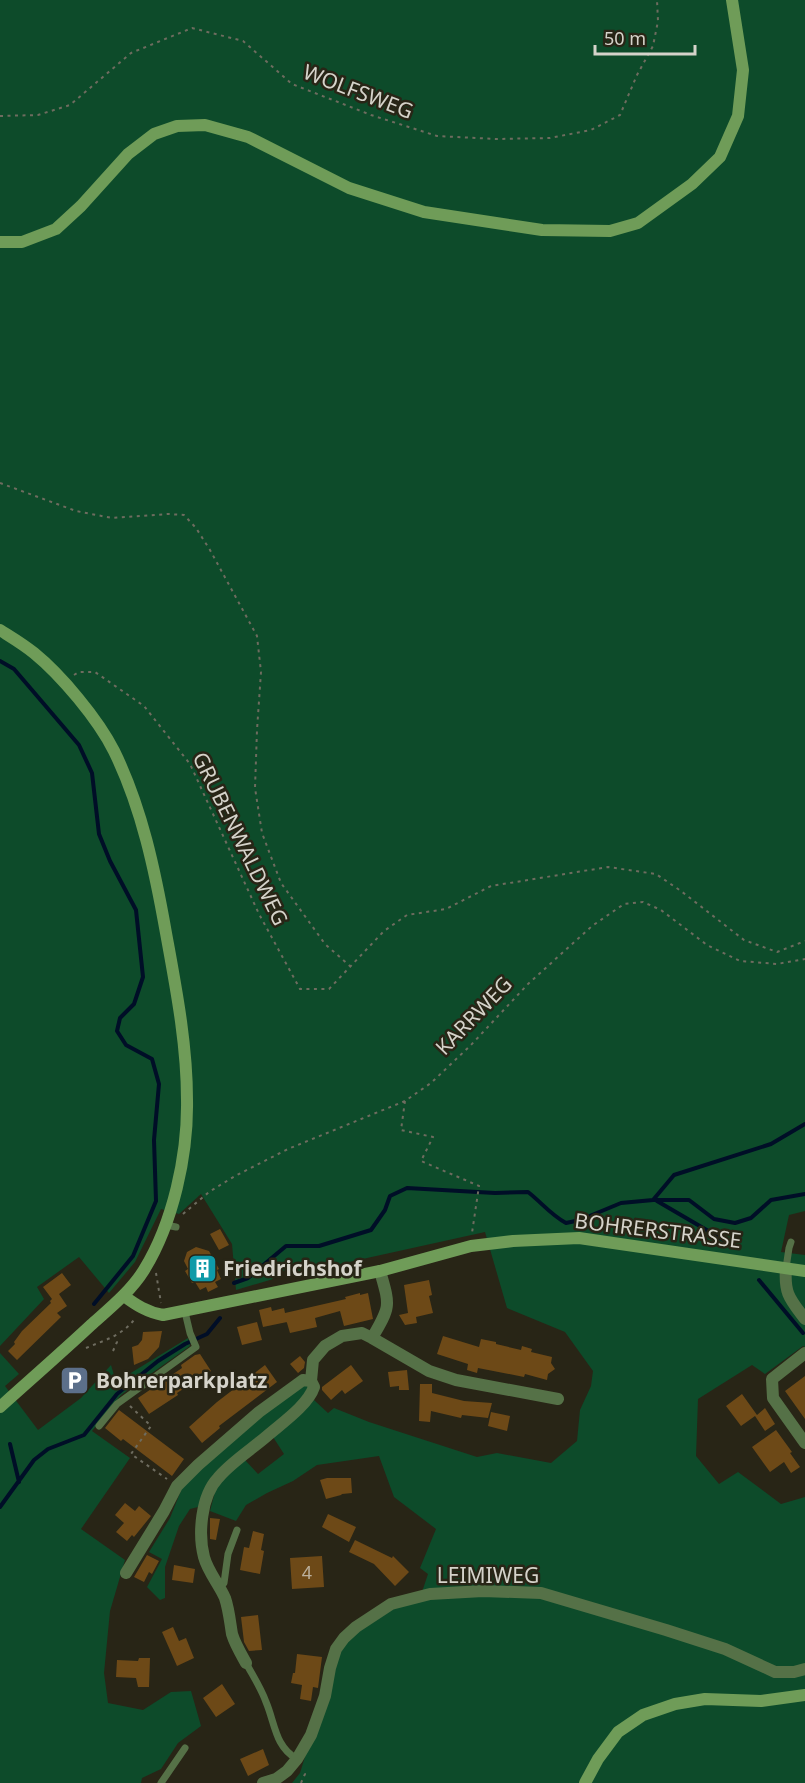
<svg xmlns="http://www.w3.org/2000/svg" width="805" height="1783" font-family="'Noto Sans',sans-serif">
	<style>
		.green { fill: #0d4b2a }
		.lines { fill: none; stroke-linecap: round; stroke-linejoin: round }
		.stream { stroke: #000e27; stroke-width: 4 }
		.building { fill: #6d4917 }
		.path { stroke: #6e6c5f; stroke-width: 2; stroke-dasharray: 3 4.5; stroke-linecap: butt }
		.lane { stroke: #557147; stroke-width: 7 }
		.street { stroke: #557147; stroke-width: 12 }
		.secondary { stroke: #6f9c58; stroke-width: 12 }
		.labels { text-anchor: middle; stroke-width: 5; stroke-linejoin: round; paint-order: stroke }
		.number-label { font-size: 18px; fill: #bbb09d }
		.street-label { font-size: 21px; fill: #d5d3ca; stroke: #282516 }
		.poi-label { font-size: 21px; font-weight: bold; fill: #d5d3ca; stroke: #282516; text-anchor: start }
	</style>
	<rect width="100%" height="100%" fill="#282516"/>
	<path class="green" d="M0 0H805V1211L789 1215 781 1252 805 1255V1347L803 1346 765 1374 752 1365 698 1399 696 1456 719 1484 738 1472 781 1504 805 1497V1783H292L300 1773 332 1669 347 1639 393 1609 419 1601 428 1574 420 1568 436 1529 394 1497 379 1456 317 1465 293 1481 267 1493 246 1505 236 1521 210 1511 217 1484 245 1460 258 1474 284 1454 273 1437 314 1400 328 1413 334 1408 369 1422 477 1457 497 1453 551 1463 577 1441 580 1410 591 1386 593 1371 565 1332 507 1308 485 1232 290 1275 286 1270 276 1273 273 1279 236 1290 232 1244 201 1194 179 1214 161 1209 135 1262 109 1293 79 1257 37 1287 44 1299 0 1346Z
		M188 1338 190 1346 121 1395 92 1431 130 1458 81 1529 125 1560 110 1611 104 1673 108 1703 143 1710 171 1692 191 1691 201 1726 178 1743 161 1769 142 1778 141 1783H0V1353L19 1374 5 1386 38 1430 81 1398 111 1365 116 1382Z
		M307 1384 309 1387 304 1398 210 1482 198 1507 190 1509 179 1526 165 1567V1598L160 1600 147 1587 162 1559 149 1552 170 1518 182 1488 211 1459 259 1416Z"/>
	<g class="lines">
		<path class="stream" d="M0 661 14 669 79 745 92 773 99 834 110 861 136 910 143 977 134 1004 120 1018 117 1031 126 1045 152 1059 159 1084 154 1140 156 1201 133 1256 94 1304
			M653 1200 674 1175 771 1144 805 1124
			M657 1201 734 1246
			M759 1280 803 1333
			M234 1283 248 1278 286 1246H319L371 1230 385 1210 390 1196 407 1188 495 1193 528 1192C541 1202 551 1215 566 1223L580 1220 621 1203 653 1200H689L714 1219 735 1223 751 1218 771 1200 805 1194
			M10 1444 19 1482
			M0 1507 34 1460 48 1449 84 1435 117 1394 158 1361 185 1344 207 1334 220 1318"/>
	</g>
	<path class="building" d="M220 1229 229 1245 219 1250 210 1234Z
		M196 1247 209 1251 219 1269 217 1270 221 1279 215 1282 218 1287 208 1292 206 1287 200 1290 195 1282 192 1283 185 1271 188 1269 184 1261 187 1252Z
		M62 1273 71 1285 59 1294 67 1306 57 1313 61 1317 17 1360 8 1351 15 1344 14 1342 22 1331 51 1303 50 1301 52 1299 43 1287Z
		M429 1280 432 1295 429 1296 433 1313 416 1317 417 1323 405 1325 399 1315 408 1313 404 1285Z
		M360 1293V1295L368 1293 373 1319 344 1326 340 1311 315 1318 317 1327 290 1333 285 1316 287 1322 263 1327 259 1310 271 1307 272 1311 284 1308 285 1313 346 1299 345 1297Z
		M257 1322 262 1340 242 1345 237 1327Z
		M162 1331 159 1347 148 1359 134 1365 132 1347 138 1345 142 1340 143 1332Z
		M443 1336 479 1347 481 1339 496 1342V1344L521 1350 522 1346 532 1349 531 1352 552 1357 551 1363 555 1369 548 1374 547 1380 525 1374 524 1377 478 1368 477 1373 467 1370 468 1364 437 1354Z
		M200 1354 211 1371 177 1393 178 1395 149 1414 138 1398 182 1368 181 1365 195 1355Z
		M300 1356 305 1362 304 1368 298 1373 290 1364Z
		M265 1365 277 1382 219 1426 220 1428 202 1443 189 1427 217 1402Z
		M351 1365 363 1381 345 1394 342 1390 331 1400 322 1390V1387Z
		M407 1370 409 1390H399V1386L390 1387 388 1372Z
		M805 1376V1419L785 1391Z
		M420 1384H432V1393L464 1401 492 1403 488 1418 462 1415 461 1418 431 1411 430 1422 419 1421Z
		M742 1394 757 1415 765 1408 775 1424 765 1431 755 1416 741 1426 726 1406Z
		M119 1410 184 1459 172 1476 123 1439 121 1441 105 1428Z
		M491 1412 510 1416 507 1431 488 1426Z
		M776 1430 792 1452 790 1453 800 1467 791 1473 784 1462 770 1472 752 1447Z
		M327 1478H351L352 1493 342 1494 341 1495 326 1499 320 1480Z
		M125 1503 135 1511 139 1506 151 1516 134 1537 132 1535 127 1541 116 1532 124 1523 115 1515Z
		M328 1514 356 1527 349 1542 322 1527Z
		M210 1518 220 1519 216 1540 210 1539Z
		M253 1531 264 1534 261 1550 264 1551 260 1574 240 1570 244 1547 249 1548Z
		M355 1540 392 1558 393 1556 409 1572 395 1586 374 1564 349 1552Z
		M147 1555 159 1561 152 1574 149 1572 144 1582 134 1577Z
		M322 1556 324 1587 292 1589 290 1558Z
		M174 1565 195 1569 193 1583 172 1580Z
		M258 1615 262 1650 249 1651 244 1642 241 1617Z
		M173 1627 179 1641 186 1638 194 1658 177 1666 162 1632Z
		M297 1654 322 1657 318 1688 313 1687 311 1701 300 1699 302 1685 291 1683 293 1673H295Z
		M139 1658H150L149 1687H138L136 1678 116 1677 117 1660 138 1661Z
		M222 1684 235 1704 216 1717 203 1698Z
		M263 1749 269 1765 248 1776 240 1759Z"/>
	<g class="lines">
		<path class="path" d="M0 116 38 115 70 105 131 53 192 28 243 41 292 84 371 115 437 136 496 139 550 138 591 130 620 115 637 75 653 46 658 21 657 0
			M0 483 76 511 112 518 168 514 184 515 196 528 210 550 257 636 261 672 257 730 255 788 262 833 281 883 325 944 351 967
			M74 675 79 672H95L144 706 190 764 259 914 300 989H329L384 931 407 915 446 909 491 886 608 867 656 874 681 891 744 940 777 952 805 941
			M405 1101 401 1130 433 1137 421 1161 479 1186 472 1233
			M183 1214 209 1192 235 1176 288 1149 405 1101 431 1083 471 1045 528 984 592 926 624 904 643 902 661 910 707 945 740 961 777 964 805 959
			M156 1273 161 1303
			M86 1348C105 1340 124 1335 136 1317
			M113 1351 117 1342 116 1337
			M130 1406 151 1426 131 1454 167 1479
			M301 1783 305 1774 304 1771"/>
		<path class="lane" d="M166 1225 176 1227
			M786 1268 789 1248 791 1242
			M99 1426 117 1404 196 1347 190 1333 185 1312
			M219 1588 224 1583 228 1554 237 1530
			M246 1663C253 1676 261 1688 266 1702 275 1723 275 1747 297 1759
			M161 1783 185 1748"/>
		<path class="street" d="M786 1268C784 1294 790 1299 805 1319
			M372 1338 429 1371 456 1380 558 1399
			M805 1353 772 1379 773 1398 805 1443
			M311 1381 313 1360 325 1346 342 1336 362 1333 372 1338C391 1306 390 1306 380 1271
			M126 1573 164 1511 177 1486 198 1465 259 1412 303 1380 311 1381 314 1387C308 1405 282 1423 267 1436 252 1449 230 1463 218 1478 201 1496 198 1534 204 1557 208 1572 219 1584 225 1598 229 1610 230 1622 232 1634 235 1644 241 1654 246 1663
			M263 1783 276 1779 287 1771 297 1759 311 1735 325 1696 330 1668 336 1649 344 1638 356 1627 391 1604 430 1594 483 1591 541 1593 666 1630 725 1649 775 1672H794L805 1669"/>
		<path class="secondary" d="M0 242H22L56 229 81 206 128 154 154 134 177 126 205 125 248 137 349 188 424 212 542 230 610 231 638 223 692 184 720 157 738 116 743 70 732 0
			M0 630C11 637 23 644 34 653 61 675 98 719 114 751 142 808 155 871 166 933 176 988 187 1044 187 1100 188 1155 173 1223 144 1270 131 1291 110 1308 91 1325 61 1353 30 1380 0 1407
			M124 1296C136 1305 147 1312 163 1315L380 1271 471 1246 513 1241 579 1238 805 1271
			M585 1783 598 1759 618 1732 643 1715 675 1704 705 1699 761 1701 805 1695"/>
	</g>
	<defs>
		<symbol id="building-square" viewBox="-11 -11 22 22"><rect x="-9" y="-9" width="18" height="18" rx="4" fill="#0f9aa8" stroke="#282516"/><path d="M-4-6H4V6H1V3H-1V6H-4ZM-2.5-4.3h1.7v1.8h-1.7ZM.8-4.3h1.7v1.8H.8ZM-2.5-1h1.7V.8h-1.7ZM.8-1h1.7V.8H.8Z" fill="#fff"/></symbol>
		<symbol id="parking-square" viewBox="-11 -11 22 22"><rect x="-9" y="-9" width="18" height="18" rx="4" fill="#5c6f8a" stroke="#282516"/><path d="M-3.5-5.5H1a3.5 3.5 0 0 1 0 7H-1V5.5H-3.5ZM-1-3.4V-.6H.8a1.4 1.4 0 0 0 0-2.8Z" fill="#fff"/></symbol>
	</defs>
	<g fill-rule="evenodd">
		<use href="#building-square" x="186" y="1252" width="33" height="33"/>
		<use href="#parking-square" x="58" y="1364" width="33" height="33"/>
	</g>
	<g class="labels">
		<g class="number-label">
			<text x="307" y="1579">4</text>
		</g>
		<g class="street-label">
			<text transform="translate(358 92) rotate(21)" y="7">WOLFSWEG</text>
			<text transform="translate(240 839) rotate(64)" y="7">GRUBENWALDWEG</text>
			<text transform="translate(474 1016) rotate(-46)" y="7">KARRWEG</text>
			<text transform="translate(658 1231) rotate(7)" y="7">BOHRERSTRASSE</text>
			<text x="488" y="1583">LEIMIWEG</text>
		</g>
		<g class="poi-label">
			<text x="223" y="1276">Friedrichshof</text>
			<text x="96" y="1388">Bohrerparkplatz</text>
		</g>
	</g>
	<path d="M595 45v9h100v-9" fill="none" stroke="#d5d3ca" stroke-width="3"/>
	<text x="604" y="45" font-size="18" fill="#d5d3ca" stroke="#282516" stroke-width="4.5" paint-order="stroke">50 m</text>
</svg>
